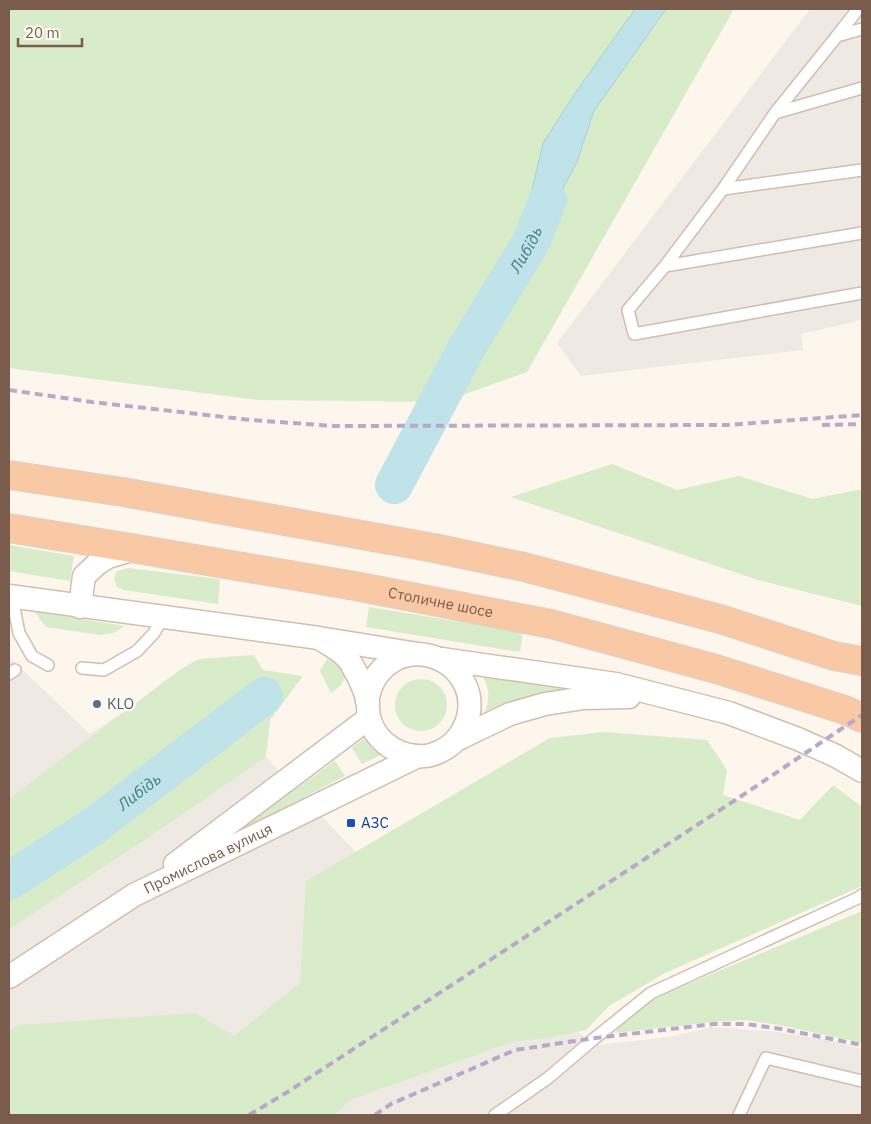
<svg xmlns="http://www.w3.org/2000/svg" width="871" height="1124" font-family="'IBM Plex Sans',sans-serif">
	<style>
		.industrial { fill: #efe9e4 }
		.green { fill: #d8ecc9 }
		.water { fill: #bfe3e8; stroke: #a5d3da }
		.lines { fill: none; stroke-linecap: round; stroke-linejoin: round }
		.river { stroke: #bfe3e8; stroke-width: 38 }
		.service-casing { stroke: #d1beb0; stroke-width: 14 }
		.minor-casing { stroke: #d1beb0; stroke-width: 25 }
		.trunk-casing { stroke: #dad1cd; stroke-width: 30 }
		.service { stroke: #fff; stroke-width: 11 }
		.minor { stroke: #fff; stroke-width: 22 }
		.trunk { stroke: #f9c8a4; stroke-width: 28 }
		.rail { stroke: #b9a8c9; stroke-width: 4; stroke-dasharray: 8 5; stroke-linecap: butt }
		.service-dot { fill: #5c6f8a; stroke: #fffaf3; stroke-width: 2 }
		.transit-dot { fill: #1a4fb4; stroke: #fffaf3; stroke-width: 2 }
		.labels { text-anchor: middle; stroke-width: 5; stroke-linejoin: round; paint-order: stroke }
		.street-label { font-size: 15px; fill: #7a5c4d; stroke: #fffaf3 }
		.service-label { font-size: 15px; fill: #4e5e75; stroke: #fffaf3; text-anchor: start }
		.transit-label { font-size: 15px; fill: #164399; stroke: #fffaf3; text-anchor: start }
		.water-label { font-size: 16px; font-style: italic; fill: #437c86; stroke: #fffaf3 }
	</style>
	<rect width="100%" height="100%" fill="#fdf6ec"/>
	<path class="industrial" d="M810 9H862V320L801 334 803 350 581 376 557 343Z
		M9 657 90 734 185 671 432 933 597 1045 669 1037 712 1027 778 1032 838 1042 862 1049V1115H9Z"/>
	<path class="green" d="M9 9H734L527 372 443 402 258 400 9 368Z
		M612 464 677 490 739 476 813 499 862 489V606L758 580 511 497Z
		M9 545 74 556 70 581 9 571Z
		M128 568 220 579 218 604 124 590 117 587 114 578 117 571Z
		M369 607 523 632 520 652 366 627Z
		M34 611 124 626 114 633 100 635 46 627Z
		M254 655 263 670 303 676 270 720 266 757 149 837 9 929V799L181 669 199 659Z
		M329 655 340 665 347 675 340 686 331 693 320 671Z
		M481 674 603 689 553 692 510 701 485 712C490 696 490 689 481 674Z
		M395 705a26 26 0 1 1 52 0a26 26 0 1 1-52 0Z
		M604 732 707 740 727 770 723 795 800 820 833 785 862 807V886L665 973 609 1006 586 1030 548 1038 512 1042 350 1100 335 1115H9V1031L18 1025 195 1013 234 1036 300 983 306 881 550 738Z
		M367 736 372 748 381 755 362 764 352 748Z
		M335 761 345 776 230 836Z
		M862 911V1043L784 1026 746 1020 713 1022 615 1033 625 1018 642 1006 664 994Z"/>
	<path class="water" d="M635 9H666L594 111 577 162 551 211 533 253 520 241 543 143 578 89Z"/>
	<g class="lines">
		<g class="river">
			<path id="s1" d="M394 485 466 349 531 242 548 200"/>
			<path id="s2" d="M9 881 91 828 264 696"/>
		</g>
		<defs>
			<path id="service" d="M862 29 837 36 775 113 723 189 665 266 628 310 634 334 862 293
				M837 36 858 9
				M775 113 862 88
				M723 189 862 170
				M665 266 862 233
				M12 597 19 633 32 656 48 665
				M82 668 104 670 137 651 154 633 163 617
				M9 674 15 670
				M495 1115 548 1078 595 1038 651 993 858 898 862 895
				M739 1115 766 1058 862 1081"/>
			<g id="minor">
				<path d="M9 596 319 638 418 654"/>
				<path d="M80 607 84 576 97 564 108 557 135 549"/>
				<path d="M322 640C334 647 347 654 353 667 359 677 365 691 368 702 368 707 368 712 369 717 374 739 394 754 416 756 431 758 450 749 459 736 464 729 468 721 469 712 475 672 431 642 396 659 385 665 375 675 371 687 369 691 369 697 367 701"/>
				<path d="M442 659 616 684 729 713 798 739 836 756 862 771"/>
				<path d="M456 740 510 714 545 704 584 698 629 697"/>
				<path d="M175 864 369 718"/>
				<path id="s3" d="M9 977 134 895 418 756"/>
			</g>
			<g id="trunk">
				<path d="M9 475 123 492 434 548 524 567 720 619 834 656 862 661"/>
				<path id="s4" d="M9 528 137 549 355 586 551 624 716 669 845 710 862 718"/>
			</g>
		</defs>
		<use href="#service" class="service-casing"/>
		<use href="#minor" class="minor-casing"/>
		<use href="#trunk" class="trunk-casing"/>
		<use href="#service" class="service"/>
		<use href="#minor" class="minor"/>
		<use href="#trunk" class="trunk"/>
		<path class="rail" d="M9 390 92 402 251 420 334 426 727 425 862 415
			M822 425 862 424
			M249 1115 286 1093 740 797 862 715
			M375 1115 391 1104 515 1050 595 1038 714 1024H746L781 1029 862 1045"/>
	</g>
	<circle class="service-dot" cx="97" cy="704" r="5"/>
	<rect class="transit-dot" x="346" y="818" width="10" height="10" rx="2.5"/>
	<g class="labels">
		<g class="street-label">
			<text dy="5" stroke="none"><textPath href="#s4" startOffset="438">Столичне шосе</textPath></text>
			<text dy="5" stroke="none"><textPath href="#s3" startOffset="232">Промислова вулиця</textPath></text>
		</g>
		<g class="service-label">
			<text x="107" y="709">KLO</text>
		</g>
		<g class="transit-label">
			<text x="361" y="828">АЗС</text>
		</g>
		<g class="water-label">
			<text dy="6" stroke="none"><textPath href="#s1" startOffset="270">Либідь</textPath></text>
			<text dy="6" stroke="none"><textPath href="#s2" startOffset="158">Либідь</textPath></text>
		</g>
	</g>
	<rect width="871" height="1124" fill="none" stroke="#7a5c4d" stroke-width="20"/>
	<path d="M18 38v8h64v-8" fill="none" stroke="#7a5c4d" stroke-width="2.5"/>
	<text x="25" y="38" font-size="15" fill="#7a5c4d" stroke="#fffaf3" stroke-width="4" paint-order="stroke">20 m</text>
</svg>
